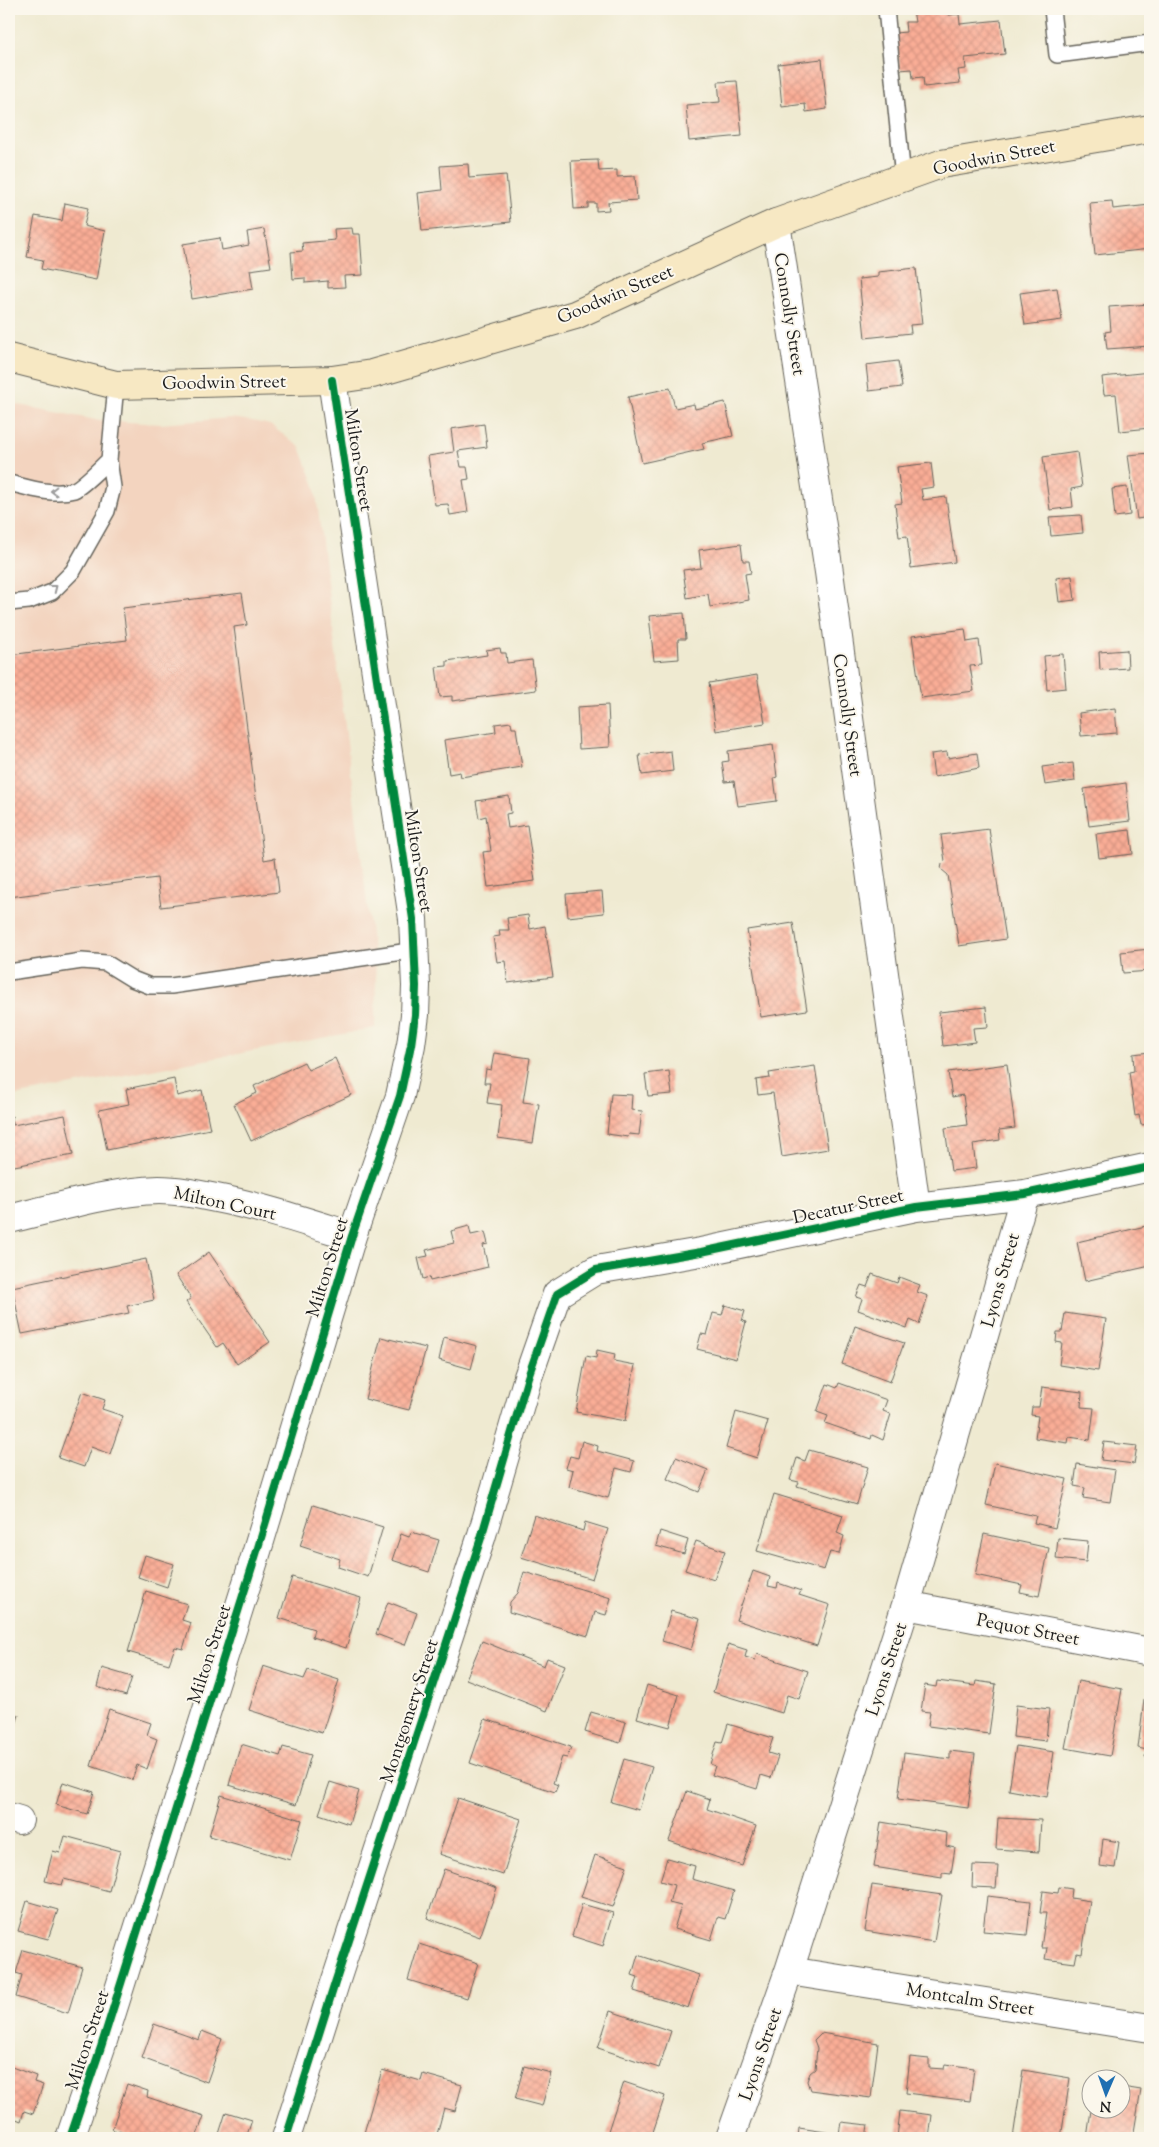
<svg xmlns="http://www.w3.org/2000/svg" width="1159" height="2147" font-family="'Sorts Mill Goudy',serif">
	<style>
		.built { fill: #f3d4bf }
		.building { fill: url(#building-cross-hatch) }
		.lines { fill: none; stroke-linecap: round; stroke-linejoin: round }
		.service-casing { stroke: #66645b; stroke-width: 18 }
		.minor-casing { stroke: #66645b; stroke-width: 30 }
		.secondary-casing { stroke: #66645b; stroke-width: 30 }
		.service { stroke: #fff; stroke-width: 15 }
		.minor { stroke: #fff; stroke-width: 28 }
		.secondary { stroke: #f7e8c3; stroke-width: 28 }
		.cycleway-casing { stroke: #fbf7ec; stroke-width: 11 }
		.cycleway { stroke: #00873e; stroke-width: 8 }
		.oneway { stroke: #999 }
		.labels { text-anchor: middle; stroke-width: 4; stroke-linejoin: round; paint-order: stroke }
		.street-label { font-size: 18px; fill: #1c1c1c; stroke: #fbf7ec }
	</style>
	<defs>
		<pattern id="building-cross-hatch" width="8" height="8" patternUnits="userSpaceOnUse" patternTransform="scale(1.25)"><rect width="8" height="8" fill="#faad96"/><path d="M0 0l8 8M0 8l8-8" fill="none" stroke="#d69481"/></pattern>
	</defs>
	<rect width="100%" height="100%" fill="#fbf7ec"/>
	<filter id="ink" filterUnits="userSpaceOnUse"><feTurbulence type="fractalNoise" baseFrequency=".02" numOctaves="2"/><feDisplacementMap in="SourceGraphic" scale="10" xChannelSelector="R" yChannelSelector="G"/><feConvolveMatrix kernelMatrix="1 2 1 2 8 2 1 2 1" color-interpolation-filters="sRGB"/></filter>
	<filter id="wash" filterUnits="userSpaceOnUse"><feTurbulence type="fractalNoise" baseFrequency=".0096" numOctaves="4" result="noise"/><feDisplacementMap in="SourceGraphic" scale="20" xChannelSelector="R" yChannelSelector="G"/><feGaussianBlur stdDeviation="1.12" result="paint"/><feColorMatrix in="noise" values="0 0 0 0 0 0 0 0 0 0 0 0 0 0 0 0 0 1.4 0 .05"/><feComposite in="paint" operator="in"/></filter>
	<g filter="url(#wash)">
		<rect width="100%" height="100%" fill="#efead1"/>
		<path class="built" d="M9 403 96 420 161 424 231 418 252 421 270 425 300 447 315 486 376 975 375 1028 9 1097Z"/>
		<g id="blocks">
			<path class="building" d="M906 9H948L949 15 959 14 960 24 1001 20 1005 54 965 58 966 69 958 70 960 83 924 87 923 77 913 78 912 69 900 70 895 33 906 32 905 22H915L913 10 906 11Z
				M822 59 827 109 806 112 805 104 782 107 778 64Z
				M737 81 742 136 689 141 686 105 720 102 718 82Z
				M598 160 599 171 617 170V177L635 176 637 200 608 202 609 210 596 211V203H588V208L574 209 571 161Z
				M468 164 469 178 506 175 511 222 422 231 418 193 442 190 440 166Z
				M1112 201 1113 209 1150 205V249L1095 255 1090 203Z
				M65 203 88 208 84 226 105 231 96 280 41 269 43 260 27 257 35 216 62 221Z
				M352 228 353 234H360L363 275 344 276 345 287 328 288V281L305 283V278L293 279 291 252 303 251 302 243 335 240 334 229Z
				M264 229 271 267 250 270 253 289 192 299 183 244 220 238 222 250 249 245 247 232Z
				M916 268 922 324 910 325 911 333 865 338 859 279 878 277V272Z
				M1057 288 1062 320 1025 325 1020 293Z
				M1150 304V346L1107 349 1105 332 1111 331 1109 307Z
				M898 361 902 387 869 391 866 365Z
				M1150 372V428L1120 431 1116 394 1104 395 1102 377Z
				M670 388 675 408 694 404 695 409 725 402 733 436 702 443 704 449 642 463 628 397Z
				M484 424 487 447 458 451 461 467H467L469 479 463 480 468 512 450 515 448 504 435 505 428 456 454 452 451 429Z
				M1077 452 1082 487 1071 489 1073 507 1050 510 1043 457Z
				M1150 453V517L1137 519 1128 455Z
				M931 463 934 487 921 489 923 500 946 497 955 562 911 568 907 536 899 537 895 504 902 503 897 467Z
				M1127 487 1130 515 1115 517 1112 489Z
				M1081 515 1083 533 1051 536 1049 517Z
				M741 544 743 561H749L751 573 745 574 749 600 710 607 708 594 687 598 683 570 701 568 699 550Z
				M1072 576 1075 600 1059 602 1056 578Z
				M242 593 247 625 234 627 264 860 275 858 279 892 161 907 157 878 9 897V655L127 640 123 608Z
				M684 613 686 639H678L679 659 654 661 649 616Z
				M965 629 967 642 979 640 982 665 970 666 974 691 921 698 912 636Z
				M500 648 501 653H506L507 663 532 660 536 690 452 701V696L440 697 436 667 447 666V661L487 655 486 650Z
				M1127 650 1128 668 1100 670 1099 652Z
				M1063 654 1066 688 1047 690 1044 656Z
				M757 675 765 723 716 731 709 683Z
				M608 705 610 747 579 749 577 707Z
				M1115 708 1117 733 1081 736 1079 713Z
				M511 722 512 728H516L522 767 461 777 460 772 449 774 444 740 496 732 495 724Z
				M773 745 777 777 774 778 777 801 738 806 734 781 725 782 722 762 729 761 728 751Z
				M671 751 673 771 642 775 639 755Z
				M947 752 948 758 977 753 979 768 934 777 931 754Z
				M1073 763 1075 781 1045 785 1042 767Z
				M1126 783 1130 821 1089 826 1084 789Z
				M509 796 511 813 506 814 508 828 527 825 535 881 488 887 483 852 491 851 486 816 479 818 476 801Z
				M989 829 1006 939 959 946 948 875 941 869 942 864 945 861 941 835Z
				M1130 830 1133 854 1099 858 1096 834Z
				M602 891 604 913 568 917 566 894Z
				M528 915 530 929 545 926 553 977 508 983 505 961 497 962 493 937 500 936 499 930H509L507 918Z
				M793 923 807 1010 761 1017 747 930Z
				M1150 949V971L1123 973 1121 952Z
				M986 1007 988 1027 973 1028 975 1042 943 1046 939 1012Z
				M1150 1052V1124L1141 1125 1139 1115 1135 1116 1129 1072 1134 1071 1133 1054Z
				M494 1053 530 1058 523 1102 539 1104 533 1143 498 1138 502 1105 487 1103 490 1083H484L486 1069 491 1070Z
				M335 1058 351 1095 251 1141 234 1104 257 1093 254 1086 304 1062 308 1070Z
				M1007 1064 1015 1128 999 1130 1000 1140 973 1144 976 1168 951 1171 945 1128 967 1125 963 1095 952 1097 948 1072Z
				M815 1066 828 1149 782 1157 773 1093 758 1095 756 1080 770 1078 769 1073Z
				M669 1071 672 1094 648 1096 645 1074Z
				M174 1079 177 1096 202 1090 210 1129 107 1150 99 1110 129 1104 126 1089Z
				M611 1094 632 1095 631 1110 642 1111 639 1135 629 1134 628 1137 607 1134Z
				M65 1115 73 1155 9 1167V1117L12 1116 13 1125Z
				M1150 1225V1266L1085 1281 1077 1242Z
				M469 1226 471 1235 485 1232 488 1244 483 1245 488 1267 430 1281 429 1277 423 1279 418 1258 428 1256 426 1250 454 1243 451 1231Z
				M209 1252 270 1342 237 1364 223 1343 217 1347 186 1302 191 1298 176 1275Z
				M146 1259 154 1300 127 1306 129 1313 22 1334 12 1287Z
				M872 1274 897 1283 899 1277 920 1285 917 1292 928 1296 919 1324 910 1320 907 1328 858 1310 862 1299 856 1297 861 1285 867 1287Z
				M725 1305 745 1311 742 1321 746 1322 736 1359 697 1349 701 1334 707 1335 713 1313 722 1315Z
				M1065 1313 1106 1319 1098 1371 1059 1365 1062 1343 1056 1342 1057 1332H1062Z
				M855 1326 904 1343 890 1382 842 1364Z
				M381 1337 426 1348 409 1410 365 1399Z
				M444 1337 477 1346 471 1369 439 1360Z
				M597 1350 615 1354 614 1361 635 1365 625 1421 576 1412 586 1356 596 1358Z
				M839 1383 887 1400 883 1411 891 1414 883 1440 872 1435 871 1439 825 1423 828 1416 817 1412 827 1384 837 1388Z
				M1042 1387 1082 1392 1081 1407 1094 1408 1090 1440 1069 1437 1068 1443 1035 1438 1038 1416 1031 1415 1032 1407H1039Z
				M82 1392 105 1400 102 1409 123 1416 110 1454 91 1447 84 1467 58 1458Z
				M736 1412 768 1421 757 1458 726 1448Z
				M582 1441 598 1446 597 1451 634 1461 631 1472 616 1468 608 1498 569 1487 573 1470 566 1468 570 1456 578 1458Z
				M1104 1442 1137 1446 1134 1464 1101 1460Z
				M809 1450 868 1467 857 1504 797 1486 799 1482 790 1480 797 1458 805 1461Z
				M676 1457 708 1470 699 1492 667 1479Z
				M995 1463 1067 1479 1055 1528 1034 1523 1036 1516 986 1505Z
				M1077 1464 1115 1470 1110 1502 1083 1498 1085 1488 1074 1486Z
				M774 1494 843 1515 837 1533 844 1536 839 1554 830 1552 824 1570 757 1551Z
				M313 1505 383 1527 368 1577 338 1567 340 1559 300 1546Z
				M534 1515 583 1531 585 1522 608 1529 592 1579 521 1557Z
				M660 1531 688 1540 684 1554 656 1546Z
				M411 1532 439 1540 429 1572 392 1560 401 1534 409 1537Z
				M984 1534 1049 1548 1039 1596 1020 1592 1022 1585 975 1575Z
				M1058 1538 1088 1541 1086 1562 1056 1559Z
				M696 1541 725 1551 714 1580 685 1570Z
				M145 1555 174 1564 167 1587 138 1577Z
				M753 1571 770 1577 768 1586 777 1588 778 1583 801 1591 799 1595 830 1605 817 1646 736 1620Z
				M524 1572 611 1598 606 1615 595 1612 588 1636 509 1612 510 1602 518 1593Z
				M292 1577 361 1598 346 1648 312 1637 314 1629 279 1618Z
				M146 1591 187 1604 182 1620 191 1623 183 1649 175 1647 169 1664 128 1652Z
				M388 1602 417 1613 405 1645 376 1634Z
				M671 1611 700 1619 691 1650 662 1641Z
				M482 1641 544 1666 547 1658 565 1665 547 1711 466 1679Z
				M728 1644 747 1650 745 1657 755 1660 757 1654 808 1671 799 1699 787 1695 782 1713 713 1692Z
				M263 1666 304 1679 308 1670 339 1680 322 1733 249 1710Z
				M102 1668 132 1677 126 1696 97 1687Z
				M937 1681 975 1686 976 1681 996 1684 989 1734 928 1726 930 1712 921 1711 925 1685 936 1687Z
				M1078 1681 1122 1689 1110 1756 1065 1748Z
				M647 1685 679 1695 670 1727 637 1718Z
				M1144 1700 1150 1701V1758L1145 1757 1147 1750 1138 1748Z
				M1016 1705 1049 1709 1046 1741 1013 1737Z
				M109 1709 151 1723 147 1735 157 1739 147 1769 137 1765 132 1780 91 1766Z
				M9 1712 19 1715 9 1746Z
				M591 1712 626 1722 620 1743 585 1732Z
				M485 1719 571 1747 567 1758 562 1757 553 1783 558 1785 555 1792 470 1763Z
				M728 1724 773 1738 768 1753 778 1756 771 1778 761 1775 757 1789 712 1775 715 1766 710 1764 717 1742 722 1743Z
				M241 1744 280 1756 283 1747 311 1755 296 1805 229 1785Z
				M1016 1746 1054 1752 1047 1797 1009 1790Z
				M950 1751 975 1754 968 1808 898 1799 904 1753 950 1759Z
				M624 1759 652 1767 639 1810 611 1802Z
				M63 1782 94 1792 87 1814 56 1805Z
				M330 1782 359 1791 349 1824 319 1814Z
				M687 1791 710 1799 707 1809 756 1826 742 1866 669 1841Z
				M221 1795 302 1820 290 1860 209 1836Z
				M458 1798 521 1819 503 1875 439 1854Z
				M998 1818 1041 1820 1039 1852 996 1849Z
				M881 1822 947 1833 946 1846 955 1848 951 1874 942 1873V1878L874 1867Z
				M65 1836 120 1851 109 1891 64 1879 62 1885 45 1881 53 1851 60 1853Z
				M1103 1839 1119 1842 1115 1868 1100 1866Z
				M595 1855 627 1866 613 1907 581 1897Z
				M667 1858 695 1866 692 1879 734 1891 725 1919 718 1917 711 1940 674 1929 681 1906 669 1903 674 1885 660 1881Z
				M973 1865 998 1866 996 1888 972 1887Z
				M444 1869 497 1888 480 1937 427 1918Z
				M872 1885 942 1895 934 1942 865 1931Z
				M1059 1887 1072 1889 1071 1898 1090 1901 1082 1954 1077 1953 1075 1963 1045 1959 1047 1948H1041L1046 1913H1040L1043 1891 1058 1893Z
				M987 1896 1031 1901 1027 1935 983 1931Z
				M27 1901 58 1910 48 1939 18 1931Z
				M582 1904 613 1913 603 1946 572 1936Z
				M419 1944 478 1963 467 1998 408 1980Z
				M23 1950 82 1967 68 2013 16 1997 22 1975 16 1973Z
				M638 1955 699 1975 688 2008 634 1991 638 1977 632 1975Z
				M610 2011 671 2031 659 2068 598 2048Z
				M154 2024 199 2040 202 2031 222 2039 207 2082 142 2058Z
				M821 2033 878 2043 871 2098 810 2090 807 2081 810 2073 815 2069 817 2048 814 2040Z
				M910 2057 929 2059V2068L944 2069 945 2064 974 2068 970 2101 906 2093Z
				M9 2066 36 2076 34 2082 43 2085 33 2114 24 2111 21 2121 9 2116Z
				M524 2066 551 2073 542 2106 515 2099Z
				M382 2070 421 2081 423 2074 462 2085 455 2111 444 2108 436 2138H384L364 2133Z
				M1023 2070 1070 2078 1061 2138H1013Z
				M624 2082 665 2096 651 2138H618L607 2134Z
				M127 2084 148 2091 147 2097 204 2116 196 2138H139L112 2129Z
				M1122 2087 1141 2090 1133 2138H1087L1091 2110H1122Z
				M900 2111 932 2115 929 2138H897Z
				M226 2112 252 2120 246 2138 218 2137Z
				M841 2122 868 2125 866 2138H798L799 2128 839 2134Z"/>
		</g>
	</g>
	<g filter="url(#ink)">
		<use href="#blocks" fill-opacity="0" stroke="#66645b" stroke-width="1"/>
		<g class="lines">
			<defs>
				<path id="service" d="M886 9 903 178
					M1052 9 1057 55 1150 43
					M9 483C29 488 53 496 74 490 83 486 101 467 109 460
					M9 603 29 601 52 592 73 571 107 511 113 487 109 460 116 385
					M9 972 82 961 106 963 132 979 150 986H171L416 950"/>
				<path id="minor" d="M776 223 829 572 916 1207
					M9 1219C56 1208 111 1191 159 1190 178 1190 197 1194 216 1198 262 1207 307 1222 352 1236
					M906 1605 1150 1652
					M9 1817 19 1820
					M789 1971 1150 2028
					M70 2138 101 2047 257 1551 352 1236 400 1096 411 1045 415 1015 416 986 413 919 332 380
					M286 2138 335 1983 481 1538 528 1377 557 1294 596 1270 701 1252 916 1207 1025 1194 1150 1167
					M730 2138 789 1971 906 1605 1025 1194"/>
				<path id="secondary" d="M9 358 116 385 332 380 372 374 575 315 776 223 941 164 1150 129"/>
			</defs>
			<use href="#service" class="service-casing"/>
			<use href="#minor" class="minor-casing"/>
			<use href="#secondary" class="secondary-casing"/>
			<use href="#service" class="service"/>
			<use href="#minor" class="minor"/>
			<use href="#secondary" class="secondary"/>
			<defs>
				<path id="cycleway" d="M70 2138 101 2047 257 1551 352 1236 400 1096 411 1045 415 1015 416 986 413 919 332 380
					M286 2138 335 1983 481 1538 528 1377 557 1294 596 1270 701 1252 916 1207 1025 1194 1150 1167"/>
			</defs>
			<use href="#cycleway" class="cycleway-casing"/>
			<use href="#cycleway" class="cycleway"/>
		</g>
		<defs><path id="oneway-chevron" d="M-2-3.5L2.5 0L-2 3.5" fill="none" stroke-width="1.6" stroke-linecap="round" stroke-linejoin="round" transform="scale(1.25)"/></defs>
		<g class="oneway">
			<use href="#oneway-chevron" transform="translate(54 491) rotate(179)"/>
			<use href="#oneway-chevron" transform="translate(54 588) rotate(-38)"/>
		</g>
	</g>
	<g class="labels">
		<g class="street-label">
			<text transform="translate(994 157) rotate(-11)" y="6">Goodwin Street</text>
			<text transform="translate(615 294) rotate(-23)" y="6">Goodwin Street</text>
			<text transform="translate(790 314) rotate(81)" y="6">Connolly Street</text>
			<text transform="translate(224 382) rotate(-1)" y="6">Goodwin Street</text>
			<text transform="translate(359 460) rotate(81)" y="6">Milton Street</text>
			<text transform="translate(848 715) rotate(82)" y="6">Connolly Street</text>
			<text transform="translate(419 861) rotate(81)" y="6">Milton Street</text>
			<text transform="translate(225 1203) rotate(12)" y="6">Milton Court</text>
			<text transform="translate(848 1206) rotate(-12)" y="6">Decatur Street</text>
			<text transform="translate(327 1267) rotate(-73)" y="6">Milton Street</text>
			<text transform="translate(1000 1280) rotate(-74)" y="6">Lyons Street</text>
			<text transform="translate(1028 1629) rotate(11)" y="6">Pequot Street</text>
			<text transform="translate(209 1654) rotate(-72)" y="6">Milton Street</text>
			<text transform="translate(886 1669) rotate(-72)" y="6">Lyons Street</text>
			<text transform="translate(409 1711) rotate(-72)" y="6">Montgomery Street</text>
			<text transform="translate(970 1999) rotate(9)" y="6">Montcalm Street</text>
			<text transform="translate(87 2040) rotate(-72)" y="6">Milton Street</text>
			<text transform="translate(760 2054) rotate(-71)" y="6">Lyons Street</text>
		</g>
	</g>
	<rect width="1159" height="2147" fill="none" stroke="#fbf7ec" stroke-width="30"/>
	<g transform="translate(1106 2094) rotate(182)"><circle r="24" fill="#fbf7ec" stroke="#a29f99"/>
	<path d="M0-4L9 19L0 12L-9 19Z" fill="#1f6fb2"/>
	<text y="-8" font-size="14" font-weight="bold" text-anchor="middle" fill="#1c1c1c">N</text>
	</g>
</svg>
